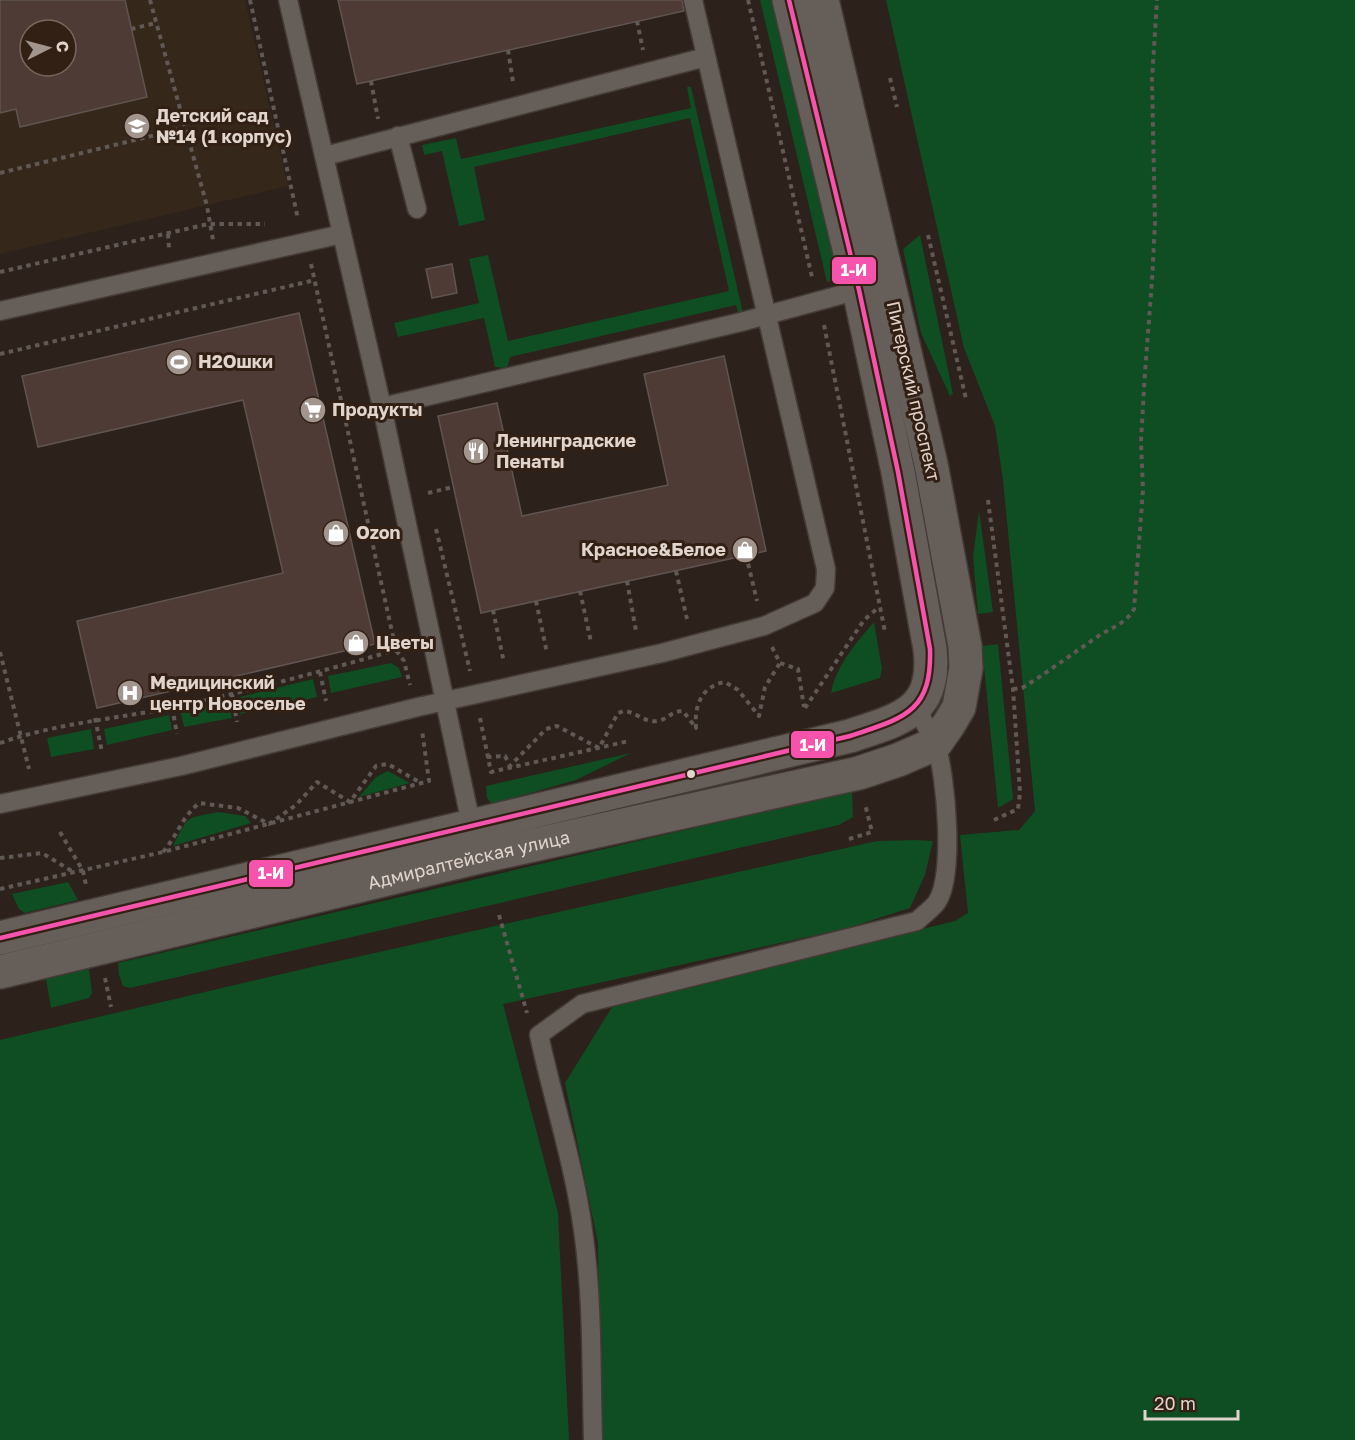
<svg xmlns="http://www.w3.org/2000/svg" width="1355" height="1440" font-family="'Golos Text',sans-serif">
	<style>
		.education { fill: #35281b; fill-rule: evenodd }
		.green { fill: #0f4d22 }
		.building { fill: #4f3b36; stroke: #5f5450; stroke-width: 1.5; fill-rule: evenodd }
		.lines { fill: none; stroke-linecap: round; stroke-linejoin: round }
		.service-casing { stroke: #453b36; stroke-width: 21 }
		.minor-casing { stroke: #453b36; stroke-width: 36 }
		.path { stroke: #615955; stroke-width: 4; stroke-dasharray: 4.5 4.5; stroke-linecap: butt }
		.service { stroke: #665e59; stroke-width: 18 }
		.minor { stroke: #665e59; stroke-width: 33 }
		.bus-1-casing { stroke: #322015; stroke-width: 9 }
		.bus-1 { stroke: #f653ac; stroke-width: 4.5 }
		.bus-dot { fill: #e0d4cc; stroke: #322015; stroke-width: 2 }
		.labels { text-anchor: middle; stroke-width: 6; stroke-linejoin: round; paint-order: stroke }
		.poi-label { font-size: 18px; font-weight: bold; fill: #e0d4cc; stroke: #322015; text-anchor: start }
		.street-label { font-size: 18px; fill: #e0d4cc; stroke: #322015 }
		.line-badge { stroke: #322015; stroke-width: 2 }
		.badge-label { font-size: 16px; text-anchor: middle; font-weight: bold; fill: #fff }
	</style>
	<rect width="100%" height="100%" fill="#2c211b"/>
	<path class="education" d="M0 0H245L288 186 0 254ZM30 30H66V66H30Z"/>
	<path class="green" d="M760 0H774L840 279 827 282Z
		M886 0H1355V1440H600L598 1243 565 1083 614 1004 955 921 968 913 960 835 1019 830 1035 811 1003 480 995 426 964 348Z
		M687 87H691L743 313 740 320 736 305 510 357 508 365 505 368 495 367 484 318 398 337 394 323 479 303 469 259 488 255 508 341 729 291 690 118 474 167 485 220 459 226 442 151 424 155 422 145 456 138 461 159 691 108Z
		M920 235 953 394 950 396 921 333 903 249Z
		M979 511 993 612 978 614 973 557Z
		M874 622 882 669 880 678 831 693C836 665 857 642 874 622Z
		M998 644 1013 799 998 808 982 646Z
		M391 663 399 668 402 677 331 693 328 676Z
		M313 679 317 697 240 714 236 698Z
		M228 700 232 718 184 727 180 710Z
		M169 715 172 730 107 745 104 729Z
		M91 729 94 749 51 757 47 738Z
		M631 753 576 780 492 804 487 798 486 786Z
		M388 771 410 783 359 797 376 777Z
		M852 791 853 817 839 825 130 988 123 986 119 975 118 963Z
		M218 812 245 816 251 823 173 846C189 813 186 819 218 812Z
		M914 840 933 841 925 875 910 908 848 928 503 1004 558 1213 569 1440H0V1040L312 967 877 841Z
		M68 882 78 900 25 913 19 909 12 894Z
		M89 969 92 993 89 998 51 1008 46 979Z"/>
	<path class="building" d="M0 0H125L147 97 20 127 16 109 0 113ZM30 30H66V66H30Z
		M338 0H682L684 11 357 84Z
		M452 264 457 293 432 298 426 269Z
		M299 313 375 644 97 708 77 621 283 573 243 400 38 447 22 376Z
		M724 356 766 551 481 613 438 416 497 403 522 516 668 485 644 374Z"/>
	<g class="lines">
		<defs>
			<path id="service" d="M288 0 382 407 741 322 866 288
				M398 136 417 209
				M325 156 706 57
				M0 311 342 234
				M382 407 473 833
				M0 804 181 766 418 707 662 653 764 626 815 603 825 588 826 569 693 0
				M593 1440C591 1370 593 1299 583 1230 574 1164 553 1100 539 1035L582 1004 917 921C923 915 932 909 937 902 955 875 946 775 936 745 931 732 922 720 916 708"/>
			<g id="minor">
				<path d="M0 938 850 736C901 719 937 712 930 649L898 472 859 290 789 0"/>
				<path id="s1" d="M0 972 479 857 859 773 898 760 935 744 949 724 959 707 966 668 965 646 931 464 822 0"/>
			</g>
		</defs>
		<use href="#service" class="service-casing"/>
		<use href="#minor" class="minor-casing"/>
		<path class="path" d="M150 0 207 206 213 240
			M250 0 298 219
			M748 0 812 277
			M637 21 643 50
			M131 29 156 23
			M508 50 513 82
			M890 78 897 107
			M371 81 378 119
			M0 173 184 128
			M168 234 169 248
			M928 235 966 399
			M311 264 396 650 404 661 410 685
			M0 272 208 224H265
			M824 325 885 632
			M0 354 315 280
			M428 493 453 487
			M988 500 1013 689 1020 793 1018 809 994 820
			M436 529 470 671
			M746 555 757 601
			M676 571 687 619
			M627 581 636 631
			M580 591 591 642
			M536 601 547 653
			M493 610 504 663
			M772 647 780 663 798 669 804 707
			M0 652 29 769
			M320 672 326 701
			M1013 689 1022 688C1048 672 1072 654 1097 637 1111 627 1125 625 1134 609L1143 490 1141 441 1145 372 1152 281 1155 222 1152 80 1157 0
			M232 694 237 722
			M172 707 177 734
			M805 708 864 620 879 607
			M95 718 102 752
			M480 718 491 772 629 741
			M0 743C57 723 116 719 175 707 249 691 323 671 396 650
			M487 757 505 756 510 766 546 729 557 726 599 748 618 713 624 711C636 712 645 723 657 721 667 720 671 711 683 711L696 728C694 707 701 686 725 682L738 690 759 716 765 687 780 663
			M60 832 83 871 86 885
			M849 839 872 832 865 804
			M163 852C177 836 182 817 199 803L238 808 269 824 296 805 317 782 350 802 376 766 388 764 421 783
			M0 858 42 853 75 873
			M0 889 163 852 429 781 422 730
			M499 915 527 1013
			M105 978 111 1007"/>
		<use href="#service" class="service"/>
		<use href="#minor" class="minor"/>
		<defs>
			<path id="bus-1" d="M0 938 850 736C903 718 932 713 930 649L898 472 859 290 789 0"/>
		</defs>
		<use href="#bus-1" class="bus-1-casing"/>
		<use href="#bus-1" class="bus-1"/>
	</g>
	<defs>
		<symbol id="school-disc" viewBox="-11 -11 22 22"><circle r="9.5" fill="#a1958e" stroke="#322015"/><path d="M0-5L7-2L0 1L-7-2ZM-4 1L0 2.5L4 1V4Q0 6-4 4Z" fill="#fff"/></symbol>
		<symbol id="stadium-disc" viewBox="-11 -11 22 22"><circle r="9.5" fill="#a1958e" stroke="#322015"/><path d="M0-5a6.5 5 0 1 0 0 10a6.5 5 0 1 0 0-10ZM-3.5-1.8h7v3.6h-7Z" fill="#fff"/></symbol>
		<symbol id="supermarket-disc" viewBox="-11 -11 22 22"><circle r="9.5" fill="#a1958e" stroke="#322015"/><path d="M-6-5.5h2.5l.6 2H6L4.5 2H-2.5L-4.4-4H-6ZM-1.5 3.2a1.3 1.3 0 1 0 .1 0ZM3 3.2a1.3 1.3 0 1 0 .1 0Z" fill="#fff"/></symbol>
		<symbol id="restaurant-disc" viewBox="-11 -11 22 22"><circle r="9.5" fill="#a1958e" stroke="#322015"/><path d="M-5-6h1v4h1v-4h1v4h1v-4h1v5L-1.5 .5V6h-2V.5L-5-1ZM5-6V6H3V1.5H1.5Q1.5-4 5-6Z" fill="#fff"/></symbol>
		<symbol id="shop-disc" viewBox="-11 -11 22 22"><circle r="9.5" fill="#a1958e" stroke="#322015"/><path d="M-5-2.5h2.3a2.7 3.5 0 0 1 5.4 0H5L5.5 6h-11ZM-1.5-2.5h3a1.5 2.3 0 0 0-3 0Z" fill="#fff"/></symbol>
		<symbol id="hospital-disc" viewBox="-11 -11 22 22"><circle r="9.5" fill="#a1958e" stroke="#322015"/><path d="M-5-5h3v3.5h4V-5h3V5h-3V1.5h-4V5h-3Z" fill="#fff"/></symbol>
	</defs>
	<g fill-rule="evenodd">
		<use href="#school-disc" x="122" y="111" width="30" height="30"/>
		<use href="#stadium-disc" x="164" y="347" width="30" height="30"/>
		<use href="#supermarket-disc" x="298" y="395" width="30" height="30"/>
		<use href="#restaurant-disc" x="461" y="436" width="30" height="30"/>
		<use href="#shop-disc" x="321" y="518" width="30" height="30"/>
		<use href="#shop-disc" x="730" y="535" width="30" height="30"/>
		<use href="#shop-disc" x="341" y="628" width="30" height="30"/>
		<use href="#hospital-disc" x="115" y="678" width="30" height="30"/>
	</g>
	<circle class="bus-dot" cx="691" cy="774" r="5"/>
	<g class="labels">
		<g class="poi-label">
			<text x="156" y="122">Детский сад<tspan x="156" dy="21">№14 (1 корпус)</tspan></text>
			<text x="198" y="368">H2Oшки</text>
			<text x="332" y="416">Продукты</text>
			<text x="496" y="447">Ленинградские<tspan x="496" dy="21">Пенаты</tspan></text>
			<text x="356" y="539">Ozon</text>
			<text x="726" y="556" text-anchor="end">Красное&amp;Белое</text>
			<text x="376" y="649">Цветы</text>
			<text x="150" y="689">Медицинский<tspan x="150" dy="21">центр Новоселье</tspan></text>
		</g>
		<g class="street-label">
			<text transform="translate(913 391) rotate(77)" y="6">Питерский проспект</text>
			<text dy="6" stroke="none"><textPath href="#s1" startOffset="482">Адмиралтейская улица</textPath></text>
		</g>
	</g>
	<g class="line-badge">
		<rect x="831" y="256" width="46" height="29" rx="6" fill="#f653ac"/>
		<rect x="790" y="730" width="45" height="29" rx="6" fill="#f653ac"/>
		<rect x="248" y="859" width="46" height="29" rx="6" fill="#f653ac"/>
	</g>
	<g class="badge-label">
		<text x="854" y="276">1-И</text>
		<text x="813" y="751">1-И</text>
		<text x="271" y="879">1-И</text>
	</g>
	<g transform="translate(48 48) rotate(84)"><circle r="28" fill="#322015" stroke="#78685e" stroke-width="1.5"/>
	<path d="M0-4.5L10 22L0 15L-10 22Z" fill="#a1958e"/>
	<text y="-9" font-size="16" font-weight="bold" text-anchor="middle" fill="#e0d4cc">С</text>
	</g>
	<path d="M1145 1410v9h93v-9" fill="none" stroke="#e0d4cc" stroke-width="3"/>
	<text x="1154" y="1410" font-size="18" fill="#e0d4cc" stroke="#322015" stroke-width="4.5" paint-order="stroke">20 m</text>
</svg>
